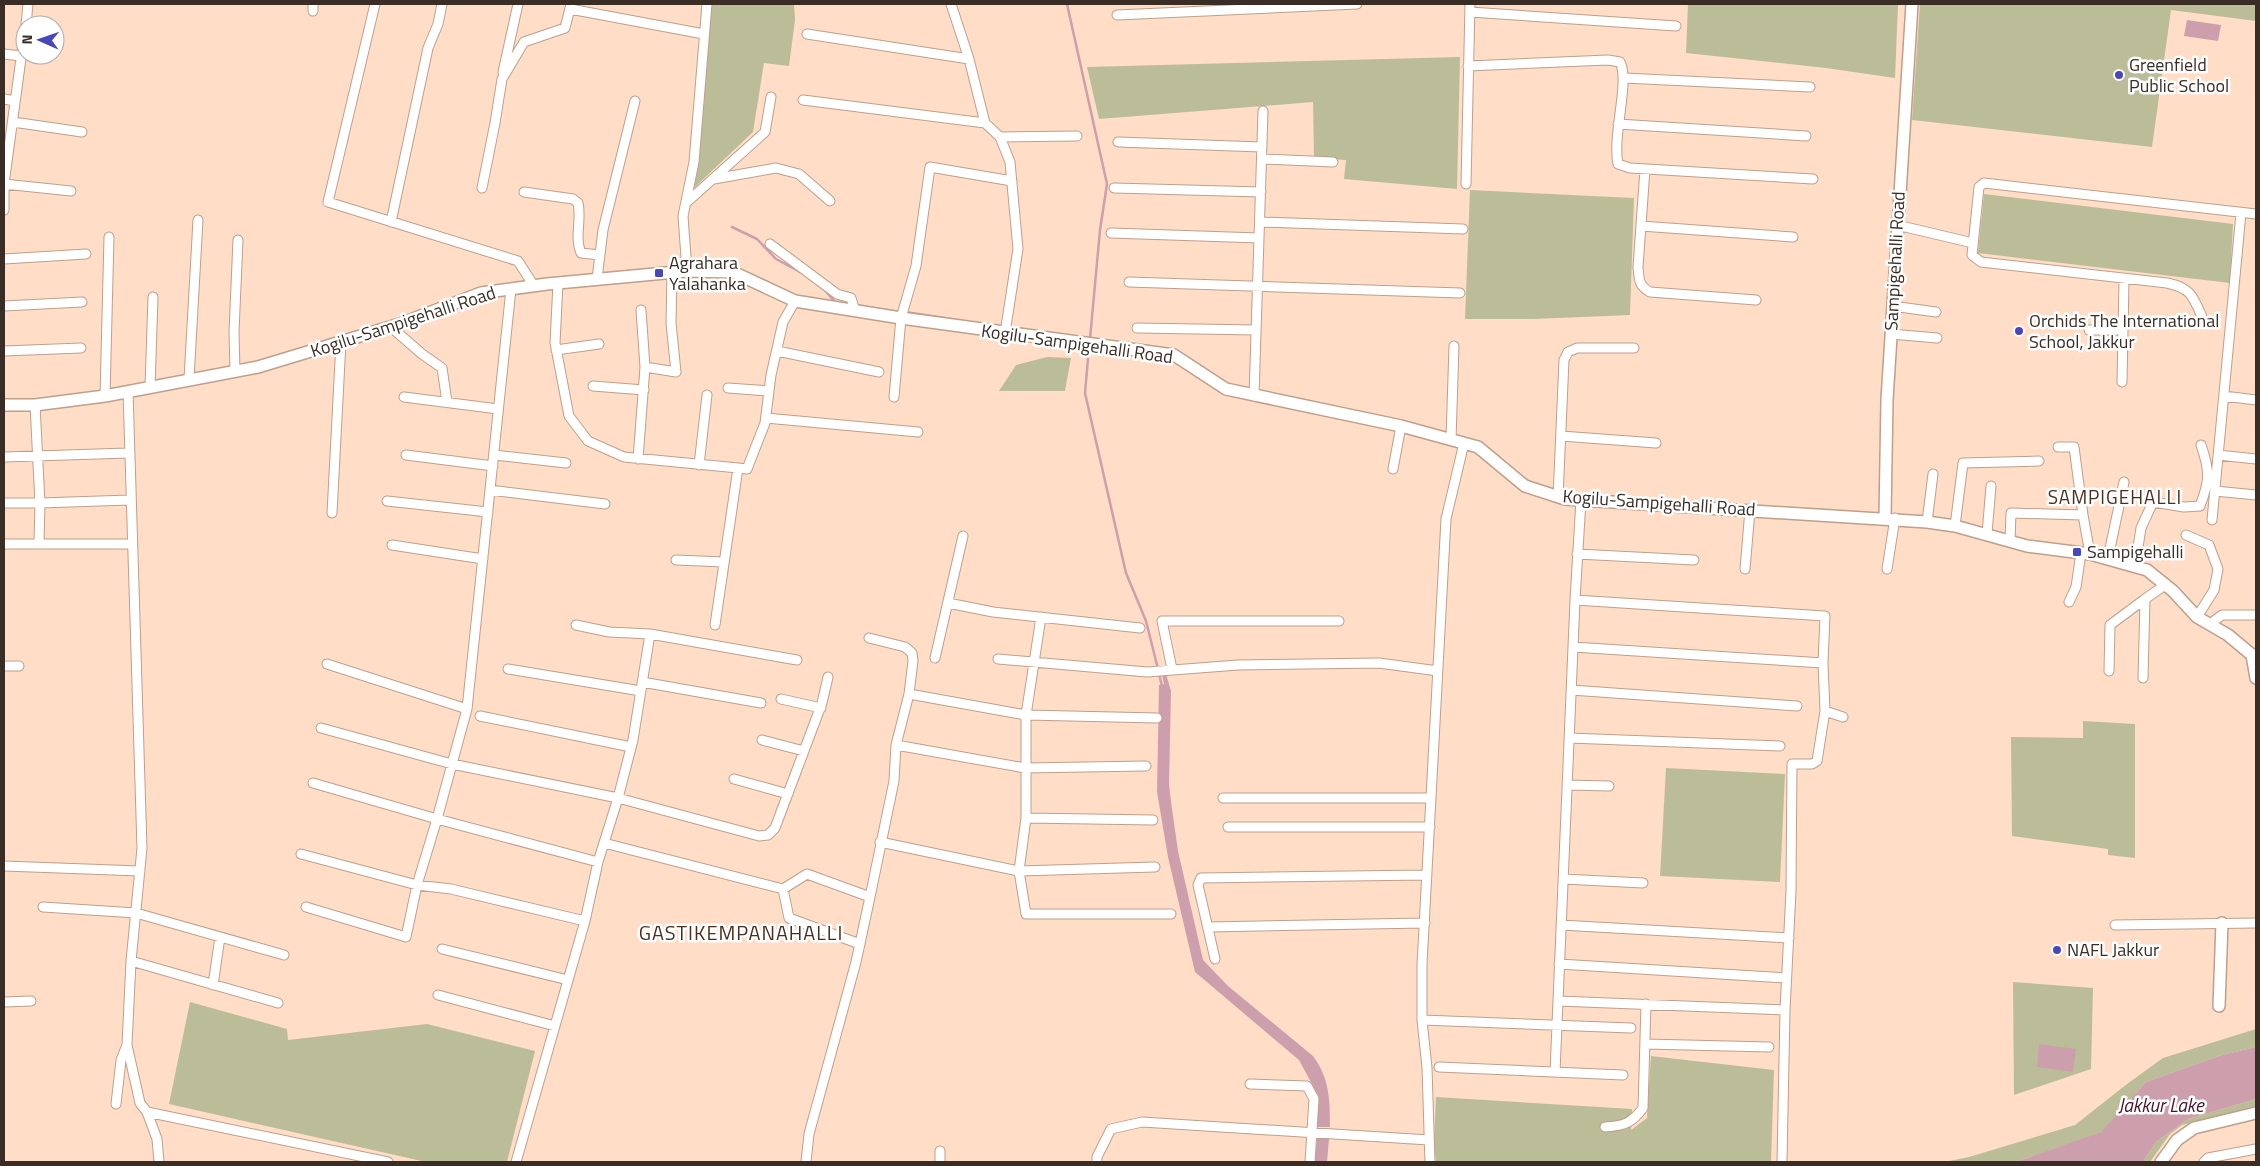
<svg xmlns="http://www.w3.org/2000/svg" width="2260" height="1166" font-family="'Titillium Web',sans-serif">
	<style>
		.green { fill: #bbbd99 }
		.water { fill: #cd9fac }
		.lines { fill: none; stroke-linecap: round; stroke-linejoin: round }
		.stream { stroke: #cd9fac; stroke-width: 2.5 }
		.minor-casing { stroke: #bf9f8a; stroke-width: 11 }
		.tertiary-casing { stroke: #bf9f8a; stroke-width: 14 }
		.minor { stroke: #fff; stroke-width: 9 }
		.tertiary { stroke: #fff; stroke-width: 11 }
		.poi-dot { fill: #4945bb; stroke: #fff; stroke-width: 2 }
		.labels { text-anchor: middle; stroke-width: 5; stroke-linejoin: round; paint-order: stroke }
		.poi-label { font-size: 18px; fill: #3a2d25; stroke: #fff; text-anchor: start }
		.street-label { font-size: 18px; fill: #3a2d25; stroke: #fff }
		.neighbourhood-label { font-size: 19px; letter-spacing: 1px; fill: #492f1d; stroke: #fff }
		.water-label { font-size: 19px; font-style: italic; fill: #4c142a; stroke: #fff }
		.quarter-label { font-size: 20px; letter-spacing: 1px; fill: #492f1d; stroke: #fff }
	</style>
	<rect width="100%" height="100%" fill="#ffddc7"/>
	<path class="green" d="M711 4H794L795 20 789 66 764 63 753 132 694 188 699 144Z
		M1688 4H1898L1895 78 1826 68 1686 53Z
		M1920 4H2256V21L2171 10 2152 147 1912 120Z
		M1460 57 1457 189 1344 179 1346 160 1314 158 1313 102 1099 119 1087 67Z
		M1470 190 1634 198 1630 315 1533 319H1465Z
		M1984 194 2233 224 2230 283 1978 253Z
		M1047 357 1071 358 1065 391H999L1016 365Z
		M2083 721 2135 724V858L2108 855V849L2012 836 2011 737 2083 738Z
		M1666 768 1785 774 1780 882 1660 876Z
		M2013 982 2093 988 2091 1069 2014 1095Z
		M190 1002 287 1029 288 1040 427 1024 535 1051 507 1162H426L169 1104Z
		M2256 1029V1047L2222 1055 2146 1082 2102 1132 2016 1162H1944L1969 1157 2075 1125 2127 1084 2163 1058Z
		M1651 1056 1774 1070 1771 1162H1436L1434 1144 1436 1097 1632 1109 1631 1130 1647 1118Z
		M2256 1099V1109L2182 1125 2170 1134 2150 1162H2143L2156 1142 2188 1119Z"/>
	<path class="water" d="M2187 20 2221 25 2218 41 2184 36Z
		M1166 674 1171 691 1169 784 1171 802 1178 851 1203 960 1228 986 1313 1056C1330 1079 1330 1101 1330 1127H1317L1319 1097 1299 1060 1195 972 1168 857 1157 792 1159 685 1164 684 1162 675Z
		M2039 1044 2076 1049 2073 1072 2037 1067Z
		M2256 1047V1099L2188 1119 2156 1142 2143 1162H2016L2101 1132 2146 1082 2222 1055Z
		M1317 1139H1329L1327 1162H1315Z"/>
	<g class="lines">
		<path class="stream" d="M1067 4 1107 184 1100 230 1090 339
			M732 227 757 239 776 259 800 272
			M823 288 835 302
			M860 306 899 312
			M905 312 964 321
			M1089 347 1085 393 1126 573 1146 621 1158 669
			M1159 674 1162 686"/>
		<defs>
			<path id="minor" d="M375 4 328 202 518 261 534 286
				M951 4 969 59 985 123 1000 137 1010 162 1018 249 1005 333
				M570 9 704 34
				M313 11V4
				M1470 12 1676 26
				M1117 15 1357 4
				M26 25 28 4
				M807 34 969 59
				M4 54 21 56
				M1468 66 1608 60 1620 62C1630 82 1612 135 1618 164L1630 168 1813 179
				M503 72 518 4
				M1624 78 1810 87
				M4 99 15 101
				M803 100 985 123
				M13 122 82 132
				M1618 124 1806 136
				M1000 137 1077 136
				M1118 142 1262 147
				M1262 159 1333 162
				M1645 169 1638 267C1639 280 1639 286 1650 292L1756 300
				M714 179 776 168 799 174 830 201
				M4 184 71 191
				M1466 184 1470 4
				M482 188 495 123 502 79 524 42 565 28 571 4
				M1114 188 1261 192
				M524 192 573 199 578 203C582 220 574 237 581 253L600 255
				M686 203 765 132 771 97
				M4 210V184L25 29
				M391 222 428 48 438 24 442 4
				M1260 222 1463 229
				M1897 225 1973 243
				M1641 226 1793 237
				M1111 233 1259 238
				M770 244 837 294 851 298 855 311
				M4 259 86 254
				M687 271 683 216 694 162 707 4
				M597 279 603 230 635 101
				M1129 282 1460 293
				M558 283 555 343 569 416 588 441 624 457 738 468 747 469 765 423 771 375 783 322 795 301
				M4 306 82 302
				M1892 306 1936 312
				M641 310 645 367
				M2202 317C2193 296 2191 288 2167 283L1981 262 1972 255 1979 187 1984 183 2256 214
				M391 327 422 354 442 368 447 402
				M1137 328 1256 330
				M2089 330H2122
				M1891 334 1937 338
				M556 350 599 344
				M4 351 81 348
				M777 351 879 372
				M235 371 234 332 238 240
				M189 379 198 220
				M2122 382 2124 280
				M593 386 644 390
				M150 387 153 297
				M728 388 769 391
				M128 391 142 848 131 961 127 1045 140 1103 147 1112 157 1139 159 1162
				M105 396 109 237
				M1254 396 1263 111
				M2224 396 2256 400
				M404 397 498 409
				M894 397 901 318 916 266 930 167 1012 181
				M35 405 40 503 39 543
				M766 418 918 432
				M1561 436 1656 443
				M1451 439 1454 346
				M2058 447H2074L2083 515
				M406 455 493 466
				M494 455 566 463
				M2218 455 2256 459
				M4 457 128 453
				M638 459 645 367 676 372 671 323 672 272
				M699 465 707 395
				M1393 469 1401 426
				M490 490 605 504
				M2215 491 2256 495
				M1558 497 1564 360 1568 352 1577 348H1634
				M387 501 488 512
				M4 503H40L130 500
				M332 513 341 342
				M2212 520 2241 213
				M1927 522 1933 474
				M1955 526 1963 463 2039 461
				M1987 534 1991 486
				M2186 535 2209 545 2218 569 2214 590 2197 617
				M2010 541 2011 513 2083 515 2090 554
				M4 544H132
				M392 545 483 559
				M1577 554 1694 560
				M2108 558 2124 482
				M676 560 724 562
				M2135 566 2141 528 2153 502 2184 507 2200 506C2210 480 2210 471 2201 445
				M1745 569 1750 510
				M1887 569 1895 518
				M2069 602 2076 587 2081 553
				M948 603 993 612 1140 628
				M1041 617 1026 715V818L1019 871 1026 914H1171
				M2210 624 2222 615H2256
				M576 625 609 632 650 634 797 660
				M715 625 738 468
				M650 634 633 740 618 798 759 836 768 835 775 828 822 703 828 677
				M1573 647 1823 663
				M935 658 963 536
				M998 659 1147 672 1238 665 1379 663 1438 671
				M327 664 467 709
				M4 666H19
				M508 669 641 691
				M1172 669 1162 621H1339
				M2109 671 2110 625 2145 599
				M2143 678 2145 599 2165 585
				M642 682 761 703
				M1571 690 1797 706
				M909 694 1026 715 1157 718
				M781 699 821 708
				M1825 711 1843 717
				M480 716 631 747
				M321 728 452 764 618 798 598 862 585 921 516 1162
				M1569 738 1780 746
				M762 740 804 751
				M896 745 1025 768 1146 766
				M734 779 788 794
				M313 783 437 819 598 862
				M1567 785 1609 786
				M1223 798H1431
				M1026 818 1153 820
				M1228 827H1430
				M880 842 1019 871 1155 867
				M604 843 783 889 807 874 870 897 894 781 896 745 909 694 913 661 912 653 905 647 869 638
				M301 854 417 885 451 889 585 921
				M4 866 140 871
				M1563 879 1643 883
				M783 889 789 918 860 944
				M43 907 136 913 284 955
				M306 907 406 937 417 885 437 819 467 709 511 289
				M1561 925 1789 938
				M2115 925 2256 923
				M1208 927 1425 923
				M442 949 568 980
				M1215 959 1198 885 1201 878 1427 875
				M131 961 278 1003
				M1559 964 1786 978
				M213 985 220 937
				M438 995 555 1026
				M1558 1001 1785 1010 1791 891 1792 764H1812L1817 761 1825 711 1823 663 1825 616 1575 600
				M4 1002 31 1001
				M1422 1020 1631 1028
				M1645 1044 1769 1047
				M1439 1067 1623 1075
				M1555 1072 1575 600 1581 500
				M1250 1084 1307 1086 1314 1099 1310 1162
				M116 1104 121 1060 127 1045
				M147 1112 388 1162
				M1605 1127C1624 1126 1632 1123 1643 1108L1646 1004
				M940 1151V1162
				M806 1162 809 1134 856 962 870 897
				M1097 1162V1157L1111 1129 1142 1122 1429 1140
				M1430 1162 1427 1068 1422 1020V964L1446 519 1464 443
				M1782 1162 1785 1010
				M2204 1162 2208 1158 2256 1149"/>
			<path id="tertiary" d="M4 405H35L105 396 258 367 400 324 481 293 547 284 687 271 733 272 795 301 901 318 1174 355 1226 389 1401 426 1478 447 1525 486 1565 499 1927 522 1955 526 2027 546 2090 554 2147 570 2173 591 2197 617 2228 635 2252 655H2256
				M1885 518 1887 400 1912 4
				M2252 655 2256 678
				M2219 1006 2222 923
				M2161 1162 2177 1140 2194 1128 2256 1113"/>
		</defs>
		<use href="#minor" class="minor-casing"/>
		<use href="#tertiary" class="tertiary-casing"/>
		<use href="#minor" class="minor"/>
		<use href="#tertiary" class="tertiary"/>
	</g>
	<g class="poi-dot">
		<circle cx="2119" cy="75" r="5"/>
		<rect x="654" y="268" width="10" height="10" rx="2.5"/>
		<circle cx="2019" cy="331" r="5"/>
		<rect x="2072" y="547" width="10" height="10" rx="2.5"/>
		<circle cx="2057" cy="950" r="5"/>
	</g>
	<g class="labels">
		<g class="poi-label">
			<text x="2129" y="71">Greenfield<tspan x="2129" dy="21">Public School</tspan></text>
			<text x="669" y="269">Agrahara<tspan x="669" dy="21">Yalahanka</tspan></text>
			<text x="2029" y="327">Orchids The International<tspan x="2029" dy="21">School, Jakkur</tspan></text>
			<text x="2087" y="558">Sampigehalli</text>
			<text x="2067" y="956">NAFL Jakkur</text>
		</g>
		<g class="street-label">
			<text transform="translate(1895 261) rotate(-87)" y="6">Sampigehalli Road</text>
			<text transform="translate(403 322) rotate(-18)" y="6">Kogilu-Sampigehalli Road</text>
			<text transform="translate(1077 344) rotate(8)" y="6">Kogilu-Sampigehalli Road</text>
			<text transform="translate(1659 503) rotate(4)" y="6">Kogilu-Sampigehalli Road</text>
		</g>
		<g class="neighbourhood-label">
			<text x="2115" y="504">SAMPIGEHALLI</text>
		</g>
		<g class="water-label">
			<text x="2161" y="1112">Jakkur Lake</text>
		</g>
		<g class="quarter-label">
			<text x="741" y="940">GASTIKEMPANAHALLI</text>
		</g>
	</g>
	<rect width="2260" height="1166" fill="none" stroke="#3a2d25" stroke-width="10"/>
	<g transform="translate(40 40) rotate(272)"><circle r="24" fill="#ffffff" stroke="#b0aba8"/>
	<path d="M0-4L9 19L0 12L-9 19Z" fill="#4945bb"/>
	<text y="-8" font-size="14" font-weight="bold" text-anchor="middle" fill="#3a2d25">N</text>
	</g>
</svg>
